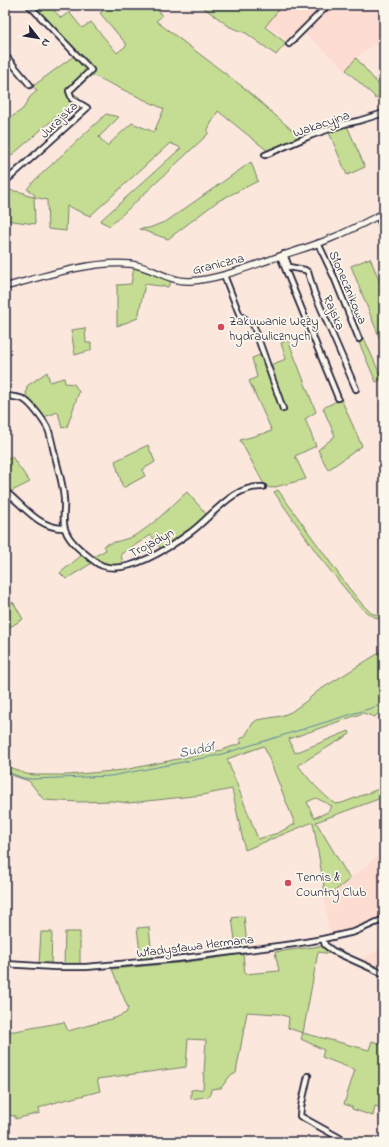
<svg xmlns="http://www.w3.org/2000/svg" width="389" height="1147" font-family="'Indie Flower',sans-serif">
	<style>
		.built { fill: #fddcd2 }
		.green { fill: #c5dd93; stroke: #748067; fill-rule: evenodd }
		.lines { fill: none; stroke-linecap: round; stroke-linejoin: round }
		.stream { stroke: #5f84a2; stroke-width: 1 }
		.minor-casing { stroke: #22223b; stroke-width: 8 }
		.tertiary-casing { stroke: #22223b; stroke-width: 8 }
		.minor { stroke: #fbf7ec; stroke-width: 4.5 }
		.tertiary { stroke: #fbf7ec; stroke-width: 5.5 }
		.poi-dot { fill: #d1495b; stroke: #fbf7ec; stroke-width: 1.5 }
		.labels { text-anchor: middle; stroke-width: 3.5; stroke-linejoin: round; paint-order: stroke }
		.street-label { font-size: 13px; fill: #22223b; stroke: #fbf7ec }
		.poi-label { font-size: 13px; fill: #22223b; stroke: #fbf7ec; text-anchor: start }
		.water-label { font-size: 14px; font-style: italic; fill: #455b77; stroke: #fbf7ec }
	</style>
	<rect width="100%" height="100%" fill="#fce7dd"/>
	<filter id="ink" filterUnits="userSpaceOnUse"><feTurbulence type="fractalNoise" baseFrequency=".025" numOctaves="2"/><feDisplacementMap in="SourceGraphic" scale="8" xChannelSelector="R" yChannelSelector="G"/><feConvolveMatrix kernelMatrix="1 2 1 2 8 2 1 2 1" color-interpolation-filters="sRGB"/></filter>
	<g filter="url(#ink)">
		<path class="built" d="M277 5H324L288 41 265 24 280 8Z
			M332 5H384V37L356 58 346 70 304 33Z
			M384 850V915L353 930 330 934 324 899 350 879Z
			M384 947V971L360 959Z"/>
		<path class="green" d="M32 5H49L61 18 69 12 82 28 91 22 117 53 127 45 100 13 109 5H154L162 16 156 21 243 87 301 138 269 152 218 111 208 129V134L110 226 100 221 181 148 170 143 90 216 67 206 66 231 48 229 47 200 34 197 35 224 5 220V189L25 193V195L34 197 35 195 27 189 34 181 106 114 119 117 99 137 107 146 132 123 154 132 164 109 92 75 72 93 79 97 5 161V120L6 121 23 109 30 97 37 91 33 86 78 53Z
			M200 5H235L240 9 243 5H277L280 8 265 27 286 43 276 55 246 33 230 27Z
			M356 58 384 91V93L375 99 374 96 346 70Z
			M347 126 365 167 347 175 328 130Z
			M251 162 258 181 218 201 168 239 139 229 149 228 167 221Z
			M370 258 384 292V349L351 266Z
			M134 267 171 281 168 287 145 284 138 318 117 326V285L131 284Z
			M85 328 86 343H91V350L75 355 71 330Z
			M364 338 382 379 376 382 358 340Z
			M288 340 316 412 305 419 316 446 295 456 306 479 271 488 265 486 240 440 272 431 249 381 257 377 252 358 265 353 270 365 286 359 281 343Z
			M47 372 50 382 64 378 65 383 74 384 79 392 67 427 62 428 58 412 44 417 26 396 27 386Z
			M341 399 362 446 328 470 318 450 335 436 323 408Z
			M148 445 155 462 142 470 145 476 123 488 115 461Z
			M12 457 30 482 10 492 5 489V460Z
			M278 490 348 587 362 604 371 613 380 616 384 615V619H379L370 615 359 606 321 559 274 492Z
			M187 492 207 515C193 528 178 539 161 549L151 535 121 554 123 565H104L93 557 106 550 104 545C114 542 125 540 134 536 154 525 171 506 187 492Z
			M82 555 92 563 66 579 60 573Z
			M13 602 23 619 5 630V608Z
			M384 648V706L375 717 363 713 289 739 295 753 349 731 350 734 298 765C309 780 320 792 335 804L342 803 384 787V797L316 822 350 879 326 898 313 822 245 850 232 789 202 795 129 803 113 801 79 802 44 800 29 781 5 773V765L26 774 36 775H68L124 770 222 750 242 743 239 740 245 736 253 723 257 720 281 716 291 712 305 702 318 691 379 653ZM264 746 295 824 278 833 258 839 227 759ZM316 798 332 806 328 812 314 818 307 802Z
			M244 916 247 946 236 947 232 918Z
			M149 927 152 958 141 960 137 928Z
			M41 932H52L51 965H39Z
			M65 932H80V965L64 966Z
			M321 946 333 954 318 952 303 1033 369 1050 372 1041 384 1045V1109L375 1106 373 1116 352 1109V1107L344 1104 355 1070 322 1057 324 1050 301 1039 303 1033 288 1028 289 1017 278 1014 247 1012 236 1073 229 1077 221 1088 211 1089 210 1096 191 1099V1090L203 1089 206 1040 188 1039 186 1067 97 1079 100 1091C80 1097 59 1100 39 1108L40 1113 15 1119V1116L5 1115V1031H15L64 1022 68 1031 115 1018 126 1013 128 1008 112 969 188 962 243 954 245 974 279 971 275 952Z"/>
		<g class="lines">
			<path class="stream" d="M5 771 23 778 32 779 111 776 219 755 378 706 384 701"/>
			<defs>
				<path id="minor" d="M289 44 328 5
					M5 55 30 85
					M265 155 312 135 344 124 358 121 384 113
					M7 180 87 108 72 99 69 91 91 70 29 5
					M378 216 384 230
					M318 243 334 277 359 339
					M284 254 289 267 305 270 308 272 314 292 356 389
					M280 256 338 398
					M224 275 240 316 253 324 283 409
					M5 395C11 397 18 397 23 399 31 403 44 421 48 429 51 436 52 444 54 452 58 468 63 483 64 499 65 509 62 520 65 529 69 542 83 552 93 560 118 583 169 548 191 532 213 516 232 485 263 487
					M5 491C23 505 39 529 64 528
					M323 939 325 945 333 951 384 974
					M5 964 55 967H86L176 959 294 944 323 939 354 932 384 919
					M308 1076 301 1107 300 1116 347 1142"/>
				<path id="tertiary" d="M5 287C40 277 93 260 130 264 151 266 168 282 190 281 218 279 243 269 269 260 290 252 312 247 332 238 350 231 367 221 384 213"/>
			</defs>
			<use href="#minor" class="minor-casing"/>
			<use href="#tertiary" class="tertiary-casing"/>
			<use href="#minor" class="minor"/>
			<use href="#tertiary" class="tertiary"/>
		</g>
	</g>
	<g class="poi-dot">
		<circle cx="221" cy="327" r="4"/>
		<circle cx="288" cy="883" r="4"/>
	</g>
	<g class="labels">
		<g class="street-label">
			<text transform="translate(58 119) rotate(-44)" y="5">Jurajska</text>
			<text transform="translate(321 123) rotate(-19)" y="5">Wakacyjna</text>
			<text transform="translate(218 263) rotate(-14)" y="5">Graniczna</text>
			<text transform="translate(349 287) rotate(67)" y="5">Słonecznikowa</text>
			<text transform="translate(335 312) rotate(67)" y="5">Rajska</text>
			<text transform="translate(151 542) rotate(-28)" y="5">Trojadyn</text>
			<text transform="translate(195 945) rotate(-7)" y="5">Władysława Hermana</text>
		</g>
		<g class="poi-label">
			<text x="229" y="325">Zakuwanie Węży<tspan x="229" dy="15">hydraulicznych</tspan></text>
			<text x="296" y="881">Tennis &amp;<tspan x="296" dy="15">Country Club</tspan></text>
		</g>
		<g class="water-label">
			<text transform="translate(196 749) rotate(-11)" y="5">Sudół</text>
		</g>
	</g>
	<rect width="389" height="1147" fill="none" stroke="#fbf7ec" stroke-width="20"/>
	<rect x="10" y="10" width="369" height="1127" fill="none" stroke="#22223b" stroke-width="1.5" filter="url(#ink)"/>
	<g transform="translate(38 38) rotate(121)" stroke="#fbf7ec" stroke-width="3" paint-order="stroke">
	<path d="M0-3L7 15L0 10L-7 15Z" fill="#22223b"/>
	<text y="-6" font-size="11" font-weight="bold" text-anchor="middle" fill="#22223b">N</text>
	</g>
</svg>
